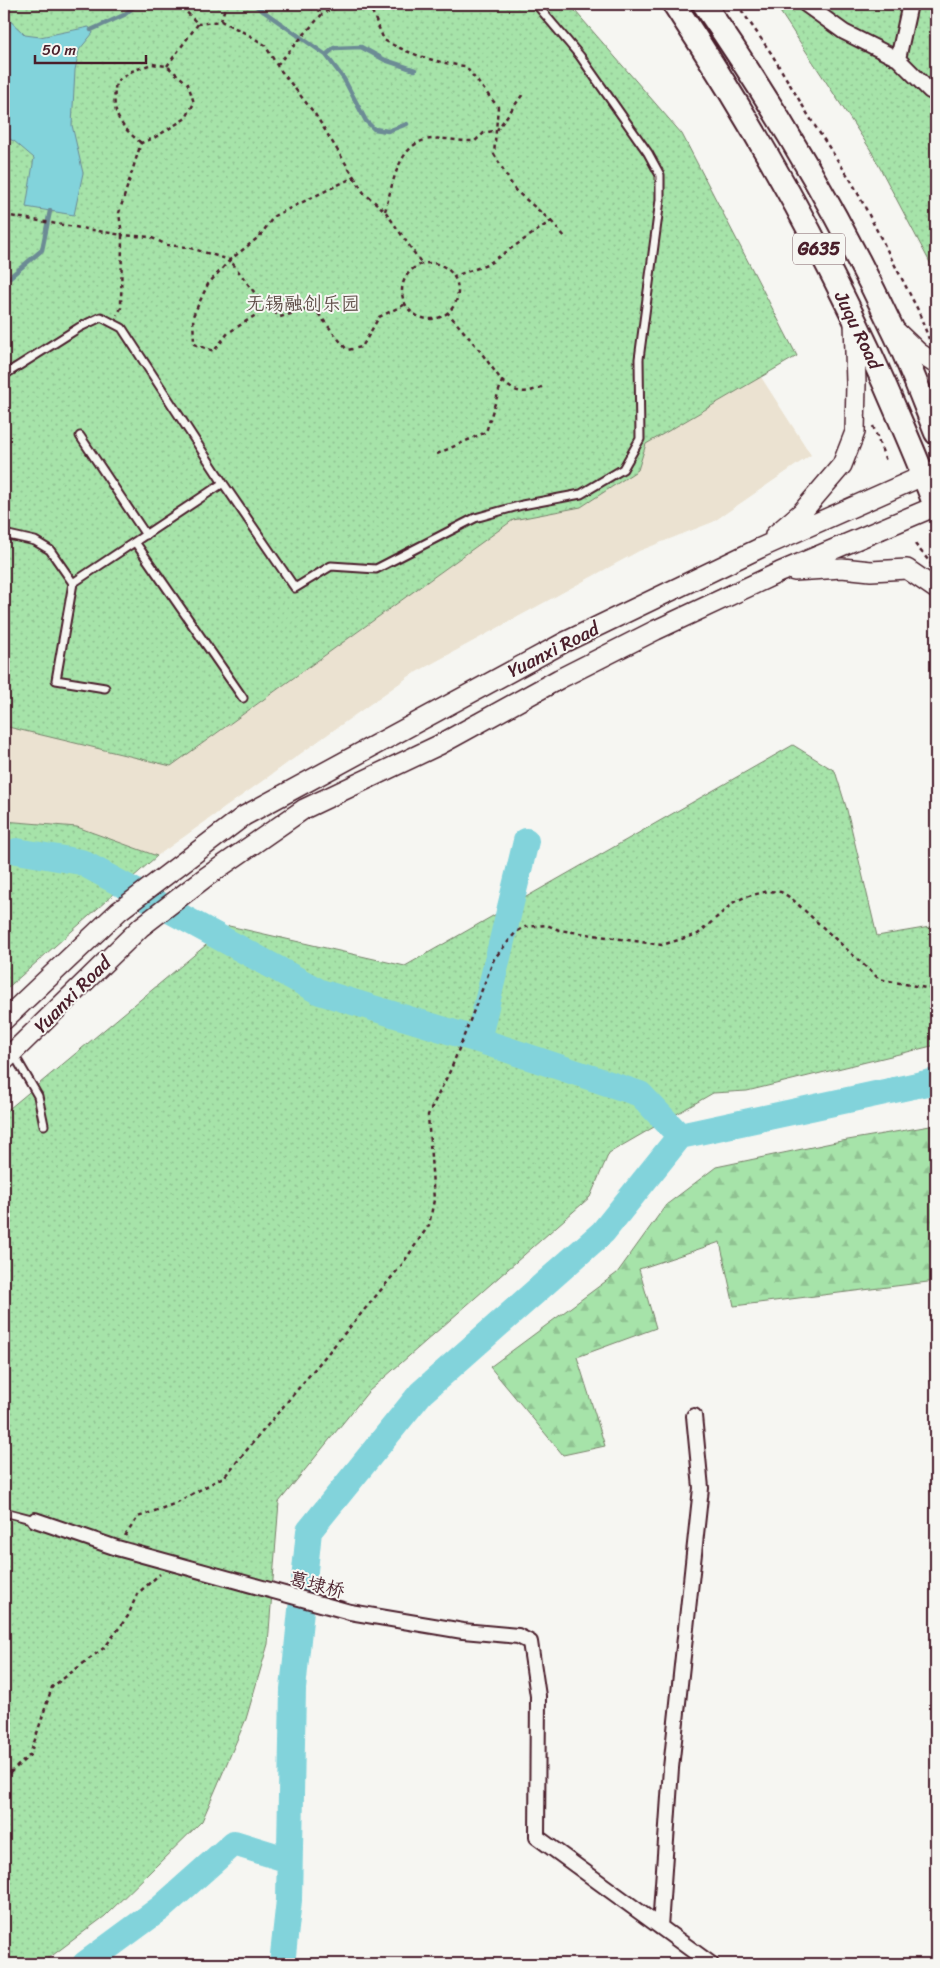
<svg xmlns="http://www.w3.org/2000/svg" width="940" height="1968" font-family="Sriracha,'LXGW WenKai TC',sans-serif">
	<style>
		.built { fill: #ebe2d1 }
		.forest { fill: url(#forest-firs); stroke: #78816a }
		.park { fill: url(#park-dots); stroke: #78816a }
		.water { fill: #82d3db; stroke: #6c8b95 }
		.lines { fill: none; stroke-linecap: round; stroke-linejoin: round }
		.stream { stroke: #6c8b95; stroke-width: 4.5 }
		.river { stroke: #82d3db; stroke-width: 26 }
		.service-casing { stroke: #4a1f2b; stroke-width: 11 }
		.minor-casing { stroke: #4a1f2b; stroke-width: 18 }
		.secondary-casing { stroke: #4a1f2b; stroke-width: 22 }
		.trunk-casing { stroke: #4a1f2b; stroke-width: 26 }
		.path { stroke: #4a1f2b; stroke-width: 2.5; stroke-dasharray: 4 4; stroke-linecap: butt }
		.service { stroke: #f6f6f2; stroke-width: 7 }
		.minor { stroke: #f6f6f2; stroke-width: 14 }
		.secondary { stroke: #f6f6f2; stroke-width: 19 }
		.trunk { stroke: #f6f6f2; stroke-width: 22 }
		.labels { text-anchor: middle; stroke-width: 4; stroke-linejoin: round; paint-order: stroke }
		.shield { fill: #f6f6f2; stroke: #7e6067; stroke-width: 1 }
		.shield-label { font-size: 18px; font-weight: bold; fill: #4a1f2b }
		.park-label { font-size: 19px; fill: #61504a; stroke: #f6f6f2 }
		.street-label { font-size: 19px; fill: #4a1f2b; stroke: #f6f6f2 }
	</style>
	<defs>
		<pattern id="forest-firs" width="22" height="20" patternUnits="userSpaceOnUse" patternTransform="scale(1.25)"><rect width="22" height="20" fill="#a6e3a9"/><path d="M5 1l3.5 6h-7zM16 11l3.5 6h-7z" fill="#90c292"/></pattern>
		<pattern id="park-dots" width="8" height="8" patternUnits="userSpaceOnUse" patternTransform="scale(1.25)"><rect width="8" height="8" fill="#a6e3a9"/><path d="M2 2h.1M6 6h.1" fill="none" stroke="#90c292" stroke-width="1.8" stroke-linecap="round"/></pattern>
	</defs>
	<rect width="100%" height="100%" fill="#f6f6f2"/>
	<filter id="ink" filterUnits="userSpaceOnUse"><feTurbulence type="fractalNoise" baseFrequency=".02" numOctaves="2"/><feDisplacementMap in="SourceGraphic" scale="10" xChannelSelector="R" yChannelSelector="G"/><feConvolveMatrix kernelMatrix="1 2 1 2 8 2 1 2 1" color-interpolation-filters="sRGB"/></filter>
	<g filter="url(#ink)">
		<path class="built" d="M761 377 811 455 713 522 639 551 411 675 157 856 77 827 4 821V726L171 766 513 520 581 507 638 470 646 444Z"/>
		<path class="forest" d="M936 1125V1281L734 1306 720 1242 639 1269 656 1328 577 1357 605 1446 563 1455 490 1367 617 1273 666 1205 716 1167 836 1142Z"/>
		<path class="park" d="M4 4H569L682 134 797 356 646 444 638 470 581 507 513 520 171 766 4 726Z
			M775 4H936V274L870 149Z
			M793 745 835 771 847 810 877 936 936 926V1045L747 1091 713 1093 609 1153 590 1197 368 1392 279 1502 268 1644 246 1719 202 1821 105 1916 41 1964H4V1113L229 926 405 966Z
			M4 821 77 827 157 856 4 991Z"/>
		<path class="water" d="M4 15 25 35 40 37 89 27 93 33 79 50 75 70 72 125 83 173 74 215 26 207 34 158 14 141 4 137Z"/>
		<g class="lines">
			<path class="stream" d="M253 4 326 55 334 48 361 47 385 60 415 70
				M91 30 124 15 137 4
				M326 55 344 79 366 121 374 129 388 131 407 124
				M4 282 42 250 50 211"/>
			<path class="river" d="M17 851 81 862 320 992 478 1040 640 1094 680 1136 603 1232 421 1393 309 1531 293 1689 289 1900 282 1964
				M478 1040 526 841
				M680 1136 936 1081
				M85 1964 161 1908 234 1843 289 1860"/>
			<defs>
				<path id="service" d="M4 375 80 327 101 317 122 328 223 483 295 588 331 566 376 569 475 518 522 505 581 494 623 469 640 439 639 359 660 200V175L648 153 580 56 536 4
					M80 436 146 535
					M4 534 35 541 50 550 73 583
					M135 542 243 698
					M105 688 56 680 73 583 223 483
					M13 1053 38 1096 44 1125
					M4 1512 35 1520"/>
				<path id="minor" d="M805 4 844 32 898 59 930 91 936 93
					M898 59 910 4
					M35 1520 117 1548 350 1612 463 1631 518 1636 530 1642 538 1696 537 1837 711 1964
					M660 1927 671 1768 701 1488 694 1416"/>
				<path id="secondary" d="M897 332 919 353 936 364
					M775 535 802 512 842 465 855 432 856 383 854 322
					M794 571 842 568 871 571 907 569 936 589
					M4 1020 119 911 244 816 565 642 760 548 936 470
					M4 1061 141 927 206 877 304 809 439 745 559 679 656 630 780 572 936 506"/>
				<path id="trunk" d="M674 4C754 125 825 251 884 383 902 425 921 466 936 509
					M704 4C775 107 839 215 892 328 909 362 922 398 936 433"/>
			</defs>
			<use href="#service" class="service-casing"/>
			<use href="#minor" class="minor-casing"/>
			<use href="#secondary" class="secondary-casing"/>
			<use href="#trunk" class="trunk-casing"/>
			<path class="path" d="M294 4 324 12 350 4
				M369 4 384 40C409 54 436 63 465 66L498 107 494 154 515 190 551 221 487 265 454 276
				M737 4 771 53 813 123 852 182 918 310 929 339
				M221 21 226 4
				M277 65 324 12
				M167 66 198 24 179 4
				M141 143C118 124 111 113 116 82L132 71 152 64 167 66 188 84 194 103 186 118 154 138 141 143 119 213 122 235 150 237 167 245 187 247 230 260 260 236 274 216 354 177 315 114 278 67 265 45 249 35 221 21 198 24
				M354 177 364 193 385 211 422 264
				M385 211C392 188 397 147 425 140 441 136 459 142 475 141L484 133 497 130 523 94
				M4 215 122 235 121 308 117 315
				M551 221 566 238
				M402 291a28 28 0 1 1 56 0a28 28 0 1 1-56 0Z
				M268 307 228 333 214 351 194 344 193 316 208 284 230 260 260 300 280 317 305 310 317 312 347 350 362 347 379 317 406 304
				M502 381C518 395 525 394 544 386
				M873 426 886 461
				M437 454 486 432 502 381 477 347 447 312
				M915 544 933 566
				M125 1536 138 1517 174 1504 225 1476 401 1266 429 1225 434 1200 428 1115 451 1069 494 959 516 932 525 927 547 925 559 930 662 945 698 934 734 902 745 897 768 891 781 892 791 898 879 979 936 990
				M4 1778 30 1755 52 1687 105 1647 128 1616 137 1594 160 1574"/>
			<use href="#service" class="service"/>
			<use href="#minor" class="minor"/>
			<use href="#secondary" class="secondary"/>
			<use href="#trunk" class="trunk"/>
		</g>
	</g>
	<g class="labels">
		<rect class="shield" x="793" y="233.5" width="52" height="31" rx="4"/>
		<g class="shield-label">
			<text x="819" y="255">G635</text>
		</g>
		<g class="park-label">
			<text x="303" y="310">无锡融创乐园</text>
		</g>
		<g class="street-label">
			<text transform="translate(859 330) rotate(64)" y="7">Juqu Road</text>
			<text transform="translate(553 649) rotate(-27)" y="7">Yuanxi Road</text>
			<text transform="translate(72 994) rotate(-45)" y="7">Yuanxi Road</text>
			<text transform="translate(317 1584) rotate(14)" y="7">葛埭桥</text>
		</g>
	</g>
	<rect width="940" height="1968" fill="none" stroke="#f6f6f2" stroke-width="20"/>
	<rect x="10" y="10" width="920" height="1948" fill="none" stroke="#4a1f2b" stroke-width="2" filter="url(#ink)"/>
	<path d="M35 55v8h111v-8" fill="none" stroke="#4a1f2b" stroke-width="2.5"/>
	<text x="42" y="55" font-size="15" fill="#4a1f2b" stroke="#f6f6f2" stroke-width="4" paint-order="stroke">50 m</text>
</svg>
